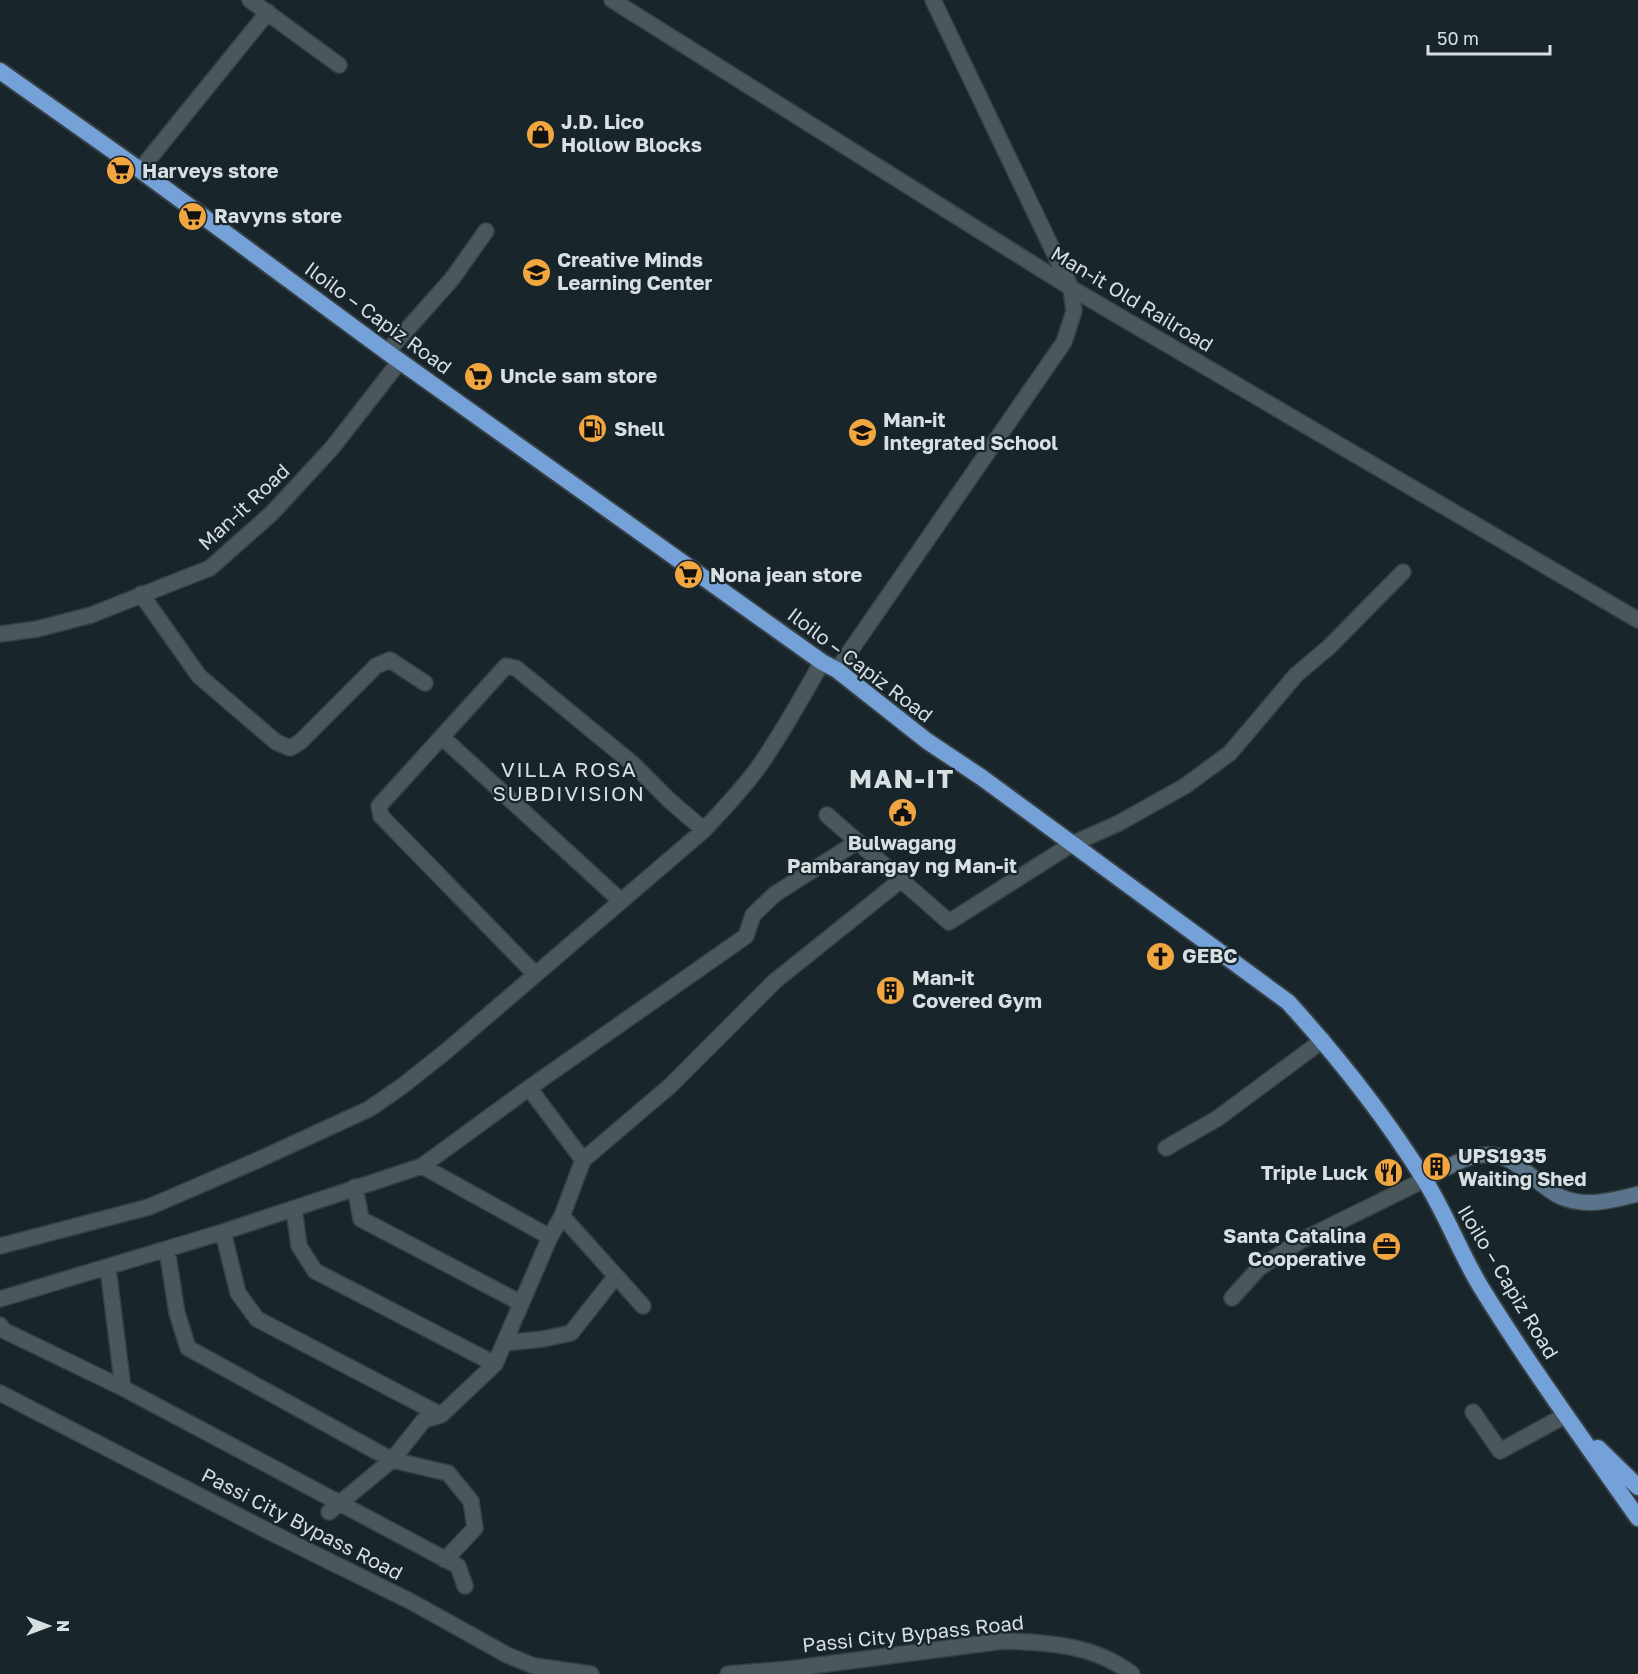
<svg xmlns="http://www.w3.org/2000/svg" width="1638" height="1674" font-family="'Golos Text',sans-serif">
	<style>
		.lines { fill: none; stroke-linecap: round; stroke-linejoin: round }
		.minor-casing { stroke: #374044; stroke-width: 18 }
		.tertiary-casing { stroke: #374044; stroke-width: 18 }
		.secondary-casing { stroke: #374044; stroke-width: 18 }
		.trunk-casing { stroke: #374044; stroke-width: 20 }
		.minor { stroke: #4a585d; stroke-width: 15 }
		.tertiary { stroke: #4a585d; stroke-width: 15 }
		.secondary { stroke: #5a748b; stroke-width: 15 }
		.trunk { stroke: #74a2d8; stroke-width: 16 }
		.labels { text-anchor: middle; stroke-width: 4.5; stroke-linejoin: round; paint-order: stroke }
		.poi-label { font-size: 20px; font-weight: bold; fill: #d7dfe2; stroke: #18252a; text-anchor: start }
		.street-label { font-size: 20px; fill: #d7dfe2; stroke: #18252a }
		.neighbourhood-label { font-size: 21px; letter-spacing: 1.5px; fill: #d7dfe2; stroke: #18252a }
		.district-label { font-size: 26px; font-weight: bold; letter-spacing: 1.5px; fill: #d7dfe2; stroke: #18252a }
	</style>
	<rect width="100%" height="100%" fill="#18252a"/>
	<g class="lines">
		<defs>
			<path id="minor" d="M250 0 339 65
				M612 0 1071 288 1638 620
				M140 170 268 12
				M387 352 452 279 486 231
				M141 594 199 676 276 742 290 748 300 742 376 666 390 660 425 683
				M0 634 37 629 91 615 210 568 272 513 332 448 400 361
				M443 738 621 901
				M827 815 949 922 1072 844 1119 823 1185 786 1230 753 1296 675 1329 647 1403 572
				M535 974 381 816 379 806 506 666 516 668 633 764 669 800 704 830
				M529 1088 583 1160
				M1166 1148 1218 1118 1323 1040
				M422 1166 550 1237
				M355 1187 361 1219 521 1303
				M294 1209 299 1246 315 1271 495 1364
				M562 1216 643 1306
				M223 1232 238 1293 257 1319 441 1415
				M0 1246 149 1207 258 1160 369 1109 401 1087 444 1053 704 830C724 808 745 787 762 762 784 730 803 696 822 662
				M167 1250 177 1313 188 1348 392 1460 448 1473 471 1501 475 1528 445 1560
				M108 1268 123 1388
				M1232 1298 1259 1268 1300 1241 1424 1180
				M0 1299 223 1232 422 1166 529 1088 746 936 753 915 775 894 857 842
				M0 1325 3 1330 123 1388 458 1566 465 1586
				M504 1343 543 1339 571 1333 616 1276
				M1473 1412 1500 1451 1566 1415
				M329 1512 392 1460 424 1420 441 1415 495 1364 550 1237 562 1216 583 1160 670 1086 775 981 901 880"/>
			<path id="tertiary" d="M837 670 1064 342 1074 311 1071 288 933 0
				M0 1393 268 1531 410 1601 507 1655 534 1666 591 1674
				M728 1674 789 1669 1003 1641C1048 1642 1095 1645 1132 1674"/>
			<path id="secondary" d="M1424 1180C1442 1171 1463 1156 1483 1155 1517 1152 1534 1185 1561 1197 1585 1208 1615 1200 1638 1194"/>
			<path id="trunk" d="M0 71 140 170 387 352 822 662 837 670 927 741 981 777 1288 1002C1338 1057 1384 1115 1424 1179 1445 1212 1459 1250 1479 1284 1528 1364 1584 1441 1638 1518
				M1598 1448 1638 1487"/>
		</defs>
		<use href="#minor" class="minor-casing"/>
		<use href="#tertiary" class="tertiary-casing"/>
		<use href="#secondary" class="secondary-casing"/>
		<use href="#trunk" class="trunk-casing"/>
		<use href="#minor" class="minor"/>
		<use href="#tertiary" class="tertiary"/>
		<use href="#secondary" class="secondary"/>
		<use href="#trunk" class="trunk"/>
	</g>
	<defs>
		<symbol id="shop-disc" viewBox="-11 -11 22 22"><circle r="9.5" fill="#f1a640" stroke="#18252a"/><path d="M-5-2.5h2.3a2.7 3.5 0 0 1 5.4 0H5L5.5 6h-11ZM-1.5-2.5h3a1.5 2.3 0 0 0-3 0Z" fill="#111"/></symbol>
		<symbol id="supermarket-disc" viewBox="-11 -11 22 22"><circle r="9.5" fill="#f1a640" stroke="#18252a"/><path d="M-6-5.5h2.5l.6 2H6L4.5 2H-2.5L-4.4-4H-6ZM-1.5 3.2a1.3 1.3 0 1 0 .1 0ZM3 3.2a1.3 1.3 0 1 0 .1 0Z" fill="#111"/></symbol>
		<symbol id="school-disc" viewBox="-11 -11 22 22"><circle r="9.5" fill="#f1a640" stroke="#18252a"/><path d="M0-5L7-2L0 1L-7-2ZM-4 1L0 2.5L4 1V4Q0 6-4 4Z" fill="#111"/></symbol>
		<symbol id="fuel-disc" viewBox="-11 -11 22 22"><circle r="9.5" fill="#f1a640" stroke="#18252a"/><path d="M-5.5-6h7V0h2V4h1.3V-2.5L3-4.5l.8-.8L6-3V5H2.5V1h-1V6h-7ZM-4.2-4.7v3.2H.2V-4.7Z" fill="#111"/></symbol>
		<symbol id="civic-disc" viewBox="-11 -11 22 22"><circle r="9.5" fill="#f1a640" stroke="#18252a"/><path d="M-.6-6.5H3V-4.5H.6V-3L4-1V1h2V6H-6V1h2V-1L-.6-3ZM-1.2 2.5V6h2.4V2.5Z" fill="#111"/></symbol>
		<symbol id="church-disc" viewBox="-11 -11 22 22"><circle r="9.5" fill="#f1a640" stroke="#18252a"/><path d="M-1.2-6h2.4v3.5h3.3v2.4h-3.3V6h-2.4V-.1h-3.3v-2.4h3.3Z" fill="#111"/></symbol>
		<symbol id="building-disc" viewBox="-11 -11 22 22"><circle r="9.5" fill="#f1a640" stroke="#18252a"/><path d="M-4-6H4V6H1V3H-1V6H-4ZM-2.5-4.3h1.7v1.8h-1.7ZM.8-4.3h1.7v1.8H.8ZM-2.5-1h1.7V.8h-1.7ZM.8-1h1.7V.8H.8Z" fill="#111"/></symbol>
		<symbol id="restaurant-disc" viewBox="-11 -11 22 22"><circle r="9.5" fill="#f1a640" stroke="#18252a"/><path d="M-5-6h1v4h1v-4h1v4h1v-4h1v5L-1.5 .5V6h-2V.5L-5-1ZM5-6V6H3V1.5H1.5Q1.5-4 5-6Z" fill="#111"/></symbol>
		<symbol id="office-disc" viewBox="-11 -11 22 22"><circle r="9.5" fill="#f1a640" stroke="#18252a"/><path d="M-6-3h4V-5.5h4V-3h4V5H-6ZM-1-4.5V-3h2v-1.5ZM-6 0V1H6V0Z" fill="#111"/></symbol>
	</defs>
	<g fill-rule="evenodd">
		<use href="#shop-disc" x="524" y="118" width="33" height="33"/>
		<use href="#supermarket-disc" x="104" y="154" width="33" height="33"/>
		<use href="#supermarket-disc" x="176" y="200" width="33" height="33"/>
		<use href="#school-disc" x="520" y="256" width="33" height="33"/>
		<use href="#supermarket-disc" x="462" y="360" width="33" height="33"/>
		<use href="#fuel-disc" x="576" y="412" width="33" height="33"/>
		<use href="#school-disc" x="846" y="416" width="33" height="33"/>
		<use href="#supermarket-disc" x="672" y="558" width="33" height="33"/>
		<use href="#civic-disc" x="886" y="796" width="33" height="33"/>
		<use href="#church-disc" x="1144" y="940" width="33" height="33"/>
		<use href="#building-disc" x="874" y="974" width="33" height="33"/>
		<use href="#building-disc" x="1420" y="1150" width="33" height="33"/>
		<use href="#restaurant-disc" x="1372" y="1156" width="33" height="33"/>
		<use href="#office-disc" x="1370" y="1230" width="33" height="33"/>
	</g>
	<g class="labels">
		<g class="poi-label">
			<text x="561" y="129">J.D. Lico<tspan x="561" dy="23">Hollow Blocks</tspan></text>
			<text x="142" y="178">Harveys store</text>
			<text x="214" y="223">Ravyns store</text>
			<text x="557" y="267">Creative Minds<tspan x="557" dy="23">Learning Center</tspan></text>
			<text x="500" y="383">Uncle sam store</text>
			<text x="883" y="427">Man-it<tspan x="883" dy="23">Integrated School</tspan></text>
			<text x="614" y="436">Shell</text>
			<text x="710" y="582">Nona jean store</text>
			<text x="902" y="850" text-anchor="middle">Bulwagang<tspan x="902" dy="23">Pambarangay ng Man-it</tspan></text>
			<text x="1182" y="963">GEBC</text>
			<text x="912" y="985">Man-it<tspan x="912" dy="23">Covered Gym</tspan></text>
			<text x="1458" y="1163">UPS1935<tspan x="1458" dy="23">Waiting Shed</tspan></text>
			<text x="1368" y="1180" text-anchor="end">Triple Luck</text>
			<text x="1366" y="1243" text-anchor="end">Santa Catalina<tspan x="1366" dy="23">Cooperative</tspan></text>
		</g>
		<g class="street-label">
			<text transform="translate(1132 299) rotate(31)" y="7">Man-it Old Railroad</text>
			<text transform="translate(378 318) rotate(36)" y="7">Iloilo – Capiz Road</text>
			<text transform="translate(244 507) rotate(-43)" y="7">Man-it Road</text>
			<text transform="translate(860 665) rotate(37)" y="7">Iloilo – Capiz Road</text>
			<text transform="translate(1508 1282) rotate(59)" y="7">Iloilo – Capiz Road</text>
			<text transform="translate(302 1524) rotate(27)" y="7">Passi City Bypass Road</text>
			<text transform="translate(913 1634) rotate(-6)" y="7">Passi City Bypass Road</text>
		</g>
		<g class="neighbourhood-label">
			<text x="569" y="777">VILLA ROSA<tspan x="569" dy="24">SUBDIVISION</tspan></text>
		</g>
		<g class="district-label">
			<text x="902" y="788">MAN-IT</text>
		</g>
	</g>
	<g transform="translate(48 1626) rotate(90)" stroke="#18252a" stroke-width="4.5" paint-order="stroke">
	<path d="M0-4.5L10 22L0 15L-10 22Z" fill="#d7dfe2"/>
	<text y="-9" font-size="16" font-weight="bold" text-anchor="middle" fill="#d7dfe2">N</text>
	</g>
	<path d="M1428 45v9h122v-9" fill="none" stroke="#d7dfe2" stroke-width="3"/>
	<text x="1437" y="45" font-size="18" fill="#d7dfe2" stroke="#18252a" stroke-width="4.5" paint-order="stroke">50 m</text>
</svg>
